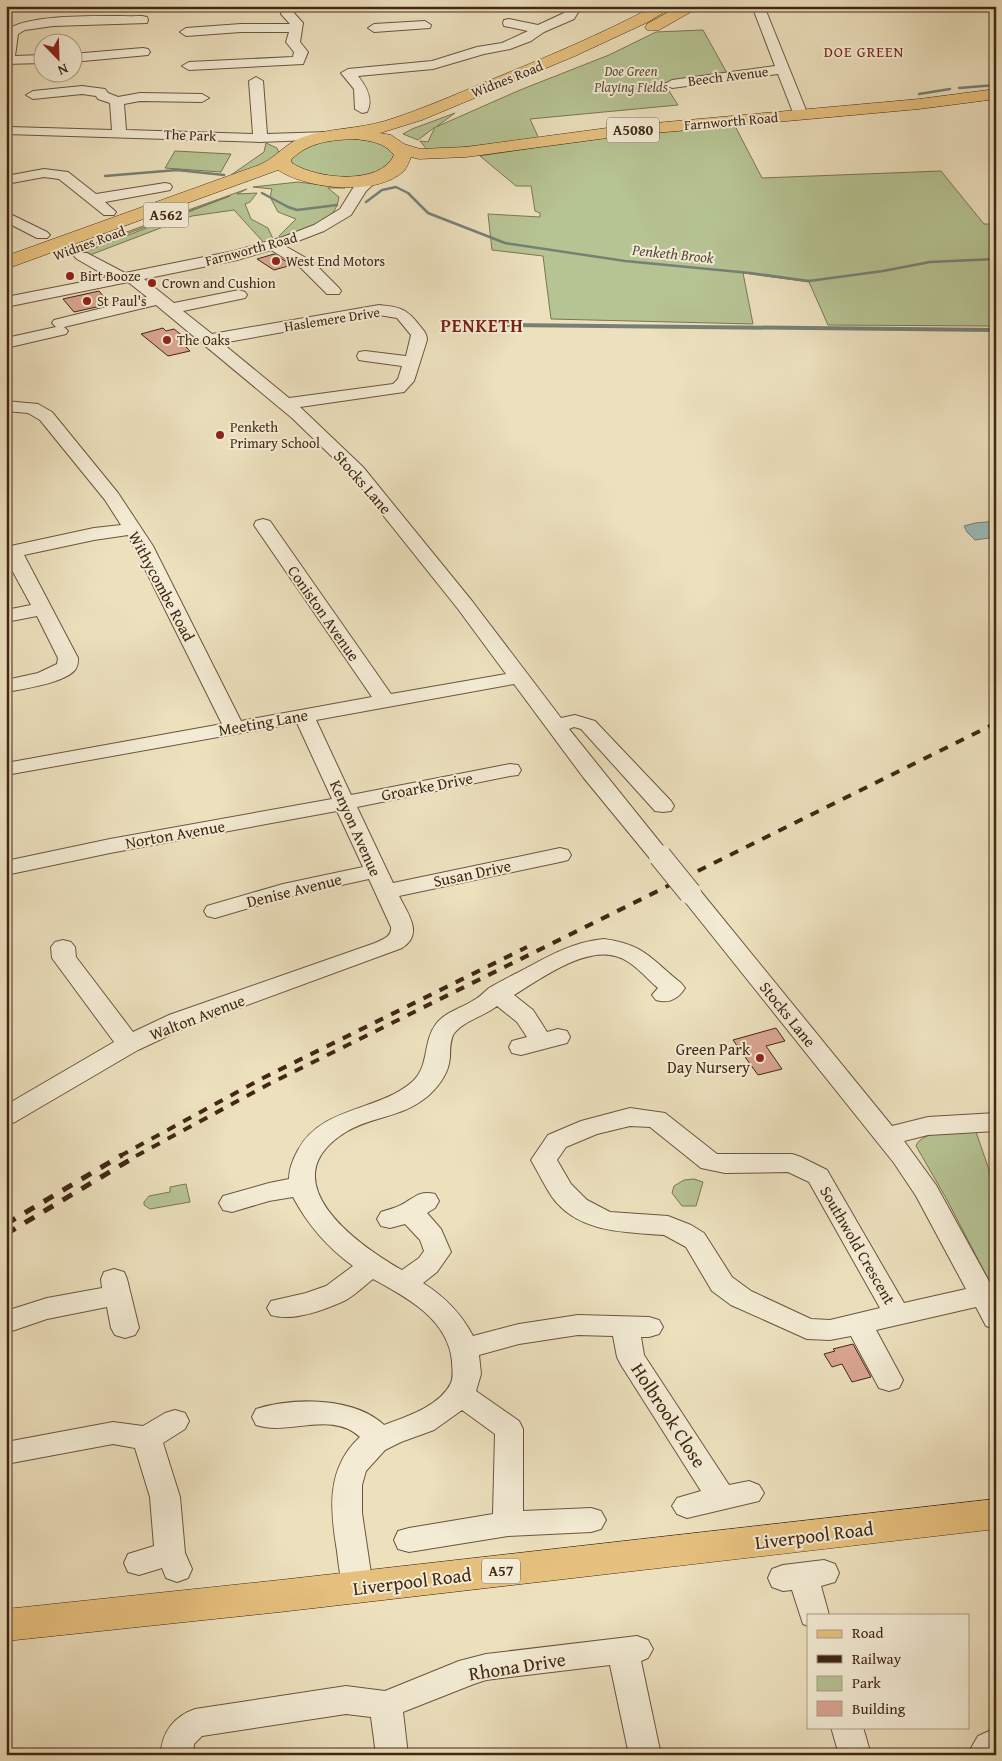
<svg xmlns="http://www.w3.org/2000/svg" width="1002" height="1761" font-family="'Gentium Book Plus',serif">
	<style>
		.green { fill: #b6c393; stroke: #7c7554 }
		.water { fill: #9abbb8; stroke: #768076 }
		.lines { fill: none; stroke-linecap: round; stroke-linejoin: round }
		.stream-far1 { stroke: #768076; stroke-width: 2.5 }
		.stream { stroke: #768076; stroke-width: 4 }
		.building { fill: #daa592; stroke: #412714 }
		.minor-casing { stroke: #6c553e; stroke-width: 2 }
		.major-casing { stroke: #412714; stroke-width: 1 }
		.highway-casing { stroke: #412714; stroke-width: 1 }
		.minor { fill: #f3ebd4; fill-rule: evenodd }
		.major { fill: #e6c07e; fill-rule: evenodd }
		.highway { fill: #e6c07e; fill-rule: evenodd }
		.rail-far1 { stroke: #412714; stroke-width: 4; stroke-dasharray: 9 9; stroke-linecap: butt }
		.rail { stroke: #412714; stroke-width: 5; stroke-dasharray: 11 11; stroke-linecap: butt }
		.minor-bridge-casing { stroke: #6c553e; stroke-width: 24; stroke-linecap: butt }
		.minor-bridge { stroke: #f3ebd4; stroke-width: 22 }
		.poi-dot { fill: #8f2418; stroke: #f3ebd4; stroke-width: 2 }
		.labels { text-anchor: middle; stroke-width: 4; stroke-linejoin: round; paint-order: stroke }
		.far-park-label { font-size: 14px; font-style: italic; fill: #5e4e34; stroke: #f3ebd4 }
		.far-street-label { font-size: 14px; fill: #412714; stroke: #f3ebd4 }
		.far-poi-label { font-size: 14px; fill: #412714; stroke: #f3ebd4; text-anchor: start }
		.far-neighbourhood-label { font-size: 15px; letter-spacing: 1px; fill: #7a1f14; stroke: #f3ebd4 }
		.shield { fill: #f3ebd4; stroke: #76624e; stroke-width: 1 }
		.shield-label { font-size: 15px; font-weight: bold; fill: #412714 }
		.far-water-label { font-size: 15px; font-style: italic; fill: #574c3d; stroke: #f3ebd4 }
		.street-label { font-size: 16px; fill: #412714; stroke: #f3ebd4 }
		.poi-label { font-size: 16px; fill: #412714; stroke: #f3ebd4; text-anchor: end }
		.far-district-label { font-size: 18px; font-weight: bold; letter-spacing: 1px; fill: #7a1f14; stroke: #f3ebd4 }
		.near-street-label { font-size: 19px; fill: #412714; stroke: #f3ebd4 }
	</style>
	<rect width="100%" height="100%" fill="#ece0bd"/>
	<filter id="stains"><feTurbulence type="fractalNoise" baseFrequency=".004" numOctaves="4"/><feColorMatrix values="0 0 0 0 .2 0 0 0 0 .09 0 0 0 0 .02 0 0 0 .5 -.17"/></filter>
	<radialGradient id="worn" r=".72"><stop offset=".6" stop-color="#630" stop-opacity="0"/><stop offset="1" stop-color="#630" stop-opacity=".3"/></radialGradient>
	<path class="green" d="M703 30 727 73 664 83 678 105 530 119 539 139 428 151 420 141 428 142 435 127 418 140 403 134 412 129 455 113 436 127 520 90 609 55 656 32Z
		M734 124 762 178 941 171 984 224H996V326L828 325 809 282 743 273 753 324 551 319 543 256 492 250 488 214 540 217V213L535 211 531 186H516L480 156 606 136Z
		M339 137 378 141 396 154 383 171 346 179 293 169 289 158 297 150Z
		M266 143 277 148 279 153 277 157 235 177 231 175 264 152Z
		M175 151 231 154 221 172 165 168Z
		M298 182 345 188H328L339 197C336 223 306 232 284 240L279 236 296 219 278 212 270 197 272 189 253 187Z
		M247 189 237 194 257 193 250 202 245 204 251 219 268 228 275 243 265 244 234 210 192 216 90 255 84 252 230 196 96 245 93 244Z
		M976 1132 996 1190V1294L946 1198 916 1146C922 1129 960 1132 976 1132Z
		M694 1179 703 1182 696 1206H682L672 1193 674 1186 684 1180Z
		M186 1184 190 1202 150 1209 144 1205V1202L149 1196 170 1192V1187Z"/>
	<path class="water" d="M996 521V537L975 540 967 532 964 526 975 523Z"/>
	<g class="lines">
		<path class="stream-far1" d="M959 88 996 85
			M919 94 950 89
			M105 176 177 170 224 175
			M262 193 288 207 297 210 337 205
			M366 202 382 190 396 187 408 193 428 213 505 243 625 261 750 273 809 281 883 271 930 262 996 259"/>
		<path class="stream" d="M507 325 996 330"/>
	</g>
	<path class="building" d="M274 254 292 265 274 270 257 259Z
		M99 291 110 304 74 312 63 299Z
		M163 328 166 331 174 329 194 345 186 347 190 351 168 356 141 334Z
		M776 1028 785 1041 766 1046 782 1069 758 1075 733 1040Z
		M853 1344 871 1377 852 1382 842 1364 832 1367 824 1354 835 1351 833 1349Z"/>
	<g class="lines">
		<defs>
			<path id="minor" d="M6 6H18L16 9 6 11Z
				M283 6H295L294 13 303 23 300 42 308 52 303 64 189 70 182 66 189 62 293 57 294 52 286 42 289 32H241L186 36 180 32 186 28 241 24H290L281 14Z
				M569 6H582L574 19 544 32 531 41 510 49 484 54 433 69 358 76C366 86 374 99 367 112L362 113 355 109 354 89 341 73 348 69 432 61 477 47 502 43 528 31 504 26 503 23 504 20 509 19 538 25 564 13Z
				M752 6H764L808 115 806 118 801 119 794 115 778 74 672 88 665 84 672 80 775 66Z
				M142 16 147 17 148 20 147 23 53 26 25 30 18 34 15 56 42 55V63L6 64V31C27 12 112 17 142 16Z
				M425 21 431 25 430 28 374 32 368 28 374 24Z
				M143 48 148 49 150 52 148 55 72 62V54Z
				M256 77 263 81 267 134 328 132 333 133 335 136 333 139 260 142 6 134V128L10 127 112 130 110 103 98 99 96 96 82 94 33 99 26 95 33 91 82 86 105 89 108 93 118 97 140 93 202 94 209 98 202 102 140 101 124 104 126 130 253 134 249 81Z
				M44 169 68 172 96 194 165 183 170 184 172 187 170 190 165 191 105 202 116 212 114 215H104L59 179 44 177 6 184V176Z
				M373 174 378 175 380 178 366 191 351 215 324 231 285 246 313 262 339 288 341 291 339 294H327L301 268 271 250 237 260 144 279 174 303 239 290 245 292 247 295 245 298 183 311 212 334 379 305C401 307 407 309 420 326 424 331 427 334 427 340L414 381 404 392 300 407 363 467 472 601 561 718 575 715 595 721 671 801 674 806 671 811 663 812 655 811 581 729 574 727 569 729 671 856 668 861 660 863 652 861 583 777 514 684 316 720 351 795 510 764 518 765 521 770 518 775 510 776 357 807 393 883 560 848 568 850 571 855 568 860 560 862 399 896C408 914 424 934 402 948L187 1027 138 1050 15 1122 6 1125V1105L114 1042 52 958 51 947 55 942 63 940 71 942 75 947 76 957 133 1032 169 1015 375 943C383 939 392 937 391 927L369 879 287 897 215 918 207 916 204 911 207 906 283 884 363 867 337 811 110 853 6 875V861L110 839 332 799 297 723 6 775V763L222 724 128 535 94 540 24 555 78 658C78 662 78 666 75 670 64 683 23 689 6 692V680L38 673 57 664 58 658 37 616 6 622V610L31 605 6 559V547L94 528 121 525 105 500 40 420 28 413 6 411V401L38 404 52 412 118 493 153 546 241 721 372 697 254 525 256 521 263 519 270 521 391 694 506 674 458 609 351 475 292 418 156 305 64 327 68 331 66 334 6 348V338L56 327 52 323 54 320 147 297 128 282 6 307V297L108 277 77 259 74 256 77 253H87L125 273 234 251 283 237 314 225 340 209 355 185 368 175ZM379 315 397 318 411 335 406 356 365 351 359 352 357 356 359 360 365 361 402 366 398 379 393 384 289 398 222 343Z
				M6 212 47 232 50 235 47 238H37L6 222Z
				M690 886 698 888 892 1126 928 1117 996 1113V1131L928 1135 904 1141 936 1185 996 1294V1329L986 1326 976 1307 876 1330 903 1380 899 1388 889 1391 879 1388 851 1336 830 1340 807 1339 731 1305 712 1291 686 1247 664 1235C625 1232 578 1233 552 1197 544 1185 538 1172 531 1160L548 1135 581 1121 630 1108 665 1113 717 1154H792L801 1157 827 1170 904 1303 966 1289 916 1196 894 1163 682 898 679 893 682 888ZM630 1126 650 1127 701 1168 725 1173 788 1172 809 1182 880 1308 830 1320 811 1319 751 1291 732 1277 704 1233 691 1225 668 1216 610 1212 587 1200 571 1184 557 1160 566 1147 597 1134Z
				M604 939C644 944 652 960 681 983L685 988C678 999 669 1004 656 1000L652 995 658 988C645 977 632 960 615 956 584 947 540 979 514 995L533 1010 547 1032 558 1029 567 1031 570 1037 567 1043 521 1055 512 1053 509 1047 512 1041 527 1037 517 1022 497 1006C485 1016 462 1021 453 1035 450 1042 450 1050 450 1057 449 1073 439 1086 428 1096 400 1119 374 1115 346 1132 268 1180 356 1244 402 1270L419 1258 424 1251 420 1240 405 1224 390 1228 381 1226 377 1219 381 1212C387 1210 395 1208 401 1205 414 1198 419 1190 435 1194L439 1201 435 1208 427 1213 441 1229 451 1252 437 1272 423 1283C445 1297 461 1313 473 1336L519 1324 578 1315 649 1317 659 1320 663 1327 659 1334 649 1337H641L644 1355 729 1485 749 1481 759 1485 764 1493 759 1501 687 1518 677 1514 672 1506 677 1498 701 1491 621 1365 617 1357 613 1336 578 1335 519 1344 479 1355 481 1374 476 1391 519 1421 523 1429V1511L591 1508 601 1511 606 1520 601 1529 591 1532 508 1536 409 1552 398 1549 394 1540 398 1531 409 1528 493 1514 495 1434 462 1410 434 1430 401 1442 385 1450 366 1471 362 1485V1513L373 1587 369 1596 358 1600 347 1596C340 1582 339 1566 337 1551 330 1510 326 1468 360 1437 331 1410 289 1436 256 1425L252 1417 256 1409C293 1397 355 1397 384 1425 406 1417 440 1406 451 1383 454 1376 452 1368 452 1361 448 1319 406 1297 373 1279 364 1286 354 1296 344 1301 324 1310 293 1322 271 1315L267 1308 271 1301 306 1293 326 1286 353 1266C327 1247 308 1225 293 1197L269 1201 232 1212 223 1210 219 1203 223 1196 269 1183 289 1179C289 1169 293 1159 298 1150 322 1106 377 1112 412 1082 430 1066 422 1043 436 1024 445 1012 462 1008 474 1000 480 997 484 992 489 988 499 982 509 977 519 972 547 957 572 942 604 939Z
				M114 1269 124 1272 127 1279 139 1328 135 1335 125 1338 115 1335 111 1328 107 1307 47 1319 6 1333V1311L47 1298 102 1288 101 1279 104 1272Z
				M175 1410 185 1413 189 1421 185 1429 163 1443 180 1497 185 1553 192 1569 188 1578 177 1582 166 1578 162 1568 139 1575 128 1572 124 1563 128 1554 154 1546 150 1497 135 1448 113 1444 6 1464V1442L113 1422 143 1426 165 1413Z
				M824 1560 835 1564 839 1573 835 1582 821 1586 829 1615H808V1626L803 1624 792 1590 783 1591 772 1587 768 1578 772 1569 783 1565Z
				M637 1636 648 1640 653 1649 648 1658 641 1661 661 1755H629L610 1665 486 1680 474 1684 403 1712 408 1755H376L371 1717 346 1714 202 1736 194 1744 193 1755H161C161 1732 175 1716 195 1709L346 1686 385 1691 459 1661 486 1654Z
				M831 1727H863L871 1755H839Z
				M996 1728V1755H967L978 1736Z"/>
			<path id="major" d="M654 6H674L648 22 575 56 422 120 380 133 391 135 404 144 420 149 466 147 622 126 919 99 996 89V99L919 109 622 136 466 157 419 159 411 157C409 162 407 167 404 171 376 197 307 189 278 170L6 269V256L259 165C276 158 285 143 303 137 330 128 358 129 385 121 420 110 454 95 488 81 544 58 600 35 654 6ZM355 139C370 141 384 142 394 155 380 186 316 179 292 163L291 160C308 142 331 140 355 139Z
				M679 6H699L696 9 659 30H647L645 27 647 24Z"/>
			<path id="highway" d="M996 1499V1529L280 1612 6 1641V1609L280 1580Z"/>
		</defs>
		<use href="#minor" class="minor-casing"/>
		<use href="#major" class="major-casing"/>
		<use href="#highway" class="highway-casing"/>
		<use href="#minor" class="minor"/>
		<use href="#major" class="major"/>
		<use href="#highway" class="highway"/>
		<path class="rail-far1" d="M120 1156 263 1078 527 947
			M136 1156 269 1084 996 723"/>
		<path class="rail" d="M6 1224 122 1155
			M6 1234 138 1155"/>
		<defs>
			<path id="minor-bridge" d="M660 856 690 893"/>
		</defs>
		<use href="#minor-bridge" class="minor-bridge-casing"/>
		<use href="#minor-bridge" class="minor-bridge"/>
	</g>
	<g class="poi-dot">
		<circle cx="276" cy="261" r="5"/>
		<circle cx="70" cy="276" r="5"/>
		<circle cx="152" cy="283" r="5"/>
		<circle cx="87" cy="301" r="5"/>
		<circle cx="167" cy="340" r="5"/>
		<circle cx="220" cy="435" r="5"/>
		<circle cx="760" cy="1058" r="5"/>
	</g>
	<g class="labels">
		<g class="far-park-label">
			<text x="631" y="76">Doe Green<tspan x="631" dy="16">Playing Fields</tspan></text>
		</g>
		<g class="far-street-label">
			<text transform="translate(728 76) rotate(-7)" y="5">Beech Avenue</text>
			<text transform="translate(507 79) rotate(-22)" y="5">Widnes Road</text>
			<text transform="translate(731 121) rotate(-5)" y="5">Farnworth Road</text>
			<text transform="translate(190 135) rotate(2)" y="5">The Park</text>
			<text transform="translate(89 243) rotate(-20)" y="5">Widnes Road</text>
			<text transform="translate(251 249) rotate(-15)" y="5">Farnworth Road</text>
			<text transform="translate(332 319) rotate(-9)" y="5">Haslemere Drive</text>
		</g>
		<g class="far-poi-label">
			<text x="286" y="266">West End Motors</text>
			<text x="80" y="281">Birt Booze</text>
			<text x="162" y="288">Crown and Cushion</text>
			<text x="97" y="306">St Paul's</text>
			<text x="177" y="345">The Oaks</text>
			<text x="230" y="432">Penketh<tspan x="230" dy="16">Primary School</tspan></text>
		</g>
		<g class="far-neighbourhood-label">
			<text x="864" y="57">DOE GREEN</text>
		</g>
		<g class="shield">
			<rect x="607" y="117.5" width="52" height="25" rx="4"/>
			<rect x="143.5" y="202.5" width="45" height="25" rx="4"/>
			<rect x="482" y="1558.5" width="38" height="25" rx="4"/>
		</g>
		<g class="shield-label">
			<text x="633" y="135">A5080</text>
			<text x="166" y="220">A562</text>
			<text x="501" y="1576">A57</text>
		</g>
		<g class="far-water-label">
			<text transform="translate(673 254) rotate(6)" y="5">Penketh Brook</text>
		</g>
		<g class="street-label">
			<text transform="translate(363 482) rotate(49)" y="6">Stocks Lane</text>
			<text transform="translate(162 586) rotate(62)" y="6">Withycombe Road</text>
			<text transform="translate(324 613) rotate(55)" y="6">Coniston Avenue</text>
			<text transform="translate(263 722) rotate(-10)" y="6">Meeting Lane</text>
			<text transform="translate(427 786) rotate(-11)" y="6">Groarke Drive</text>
			<text transform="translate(356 828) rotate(66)" y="6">Kenyon Avenue</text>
			<text transform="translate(175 834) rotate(-10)" y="6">Norton Avenue</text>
			<text transform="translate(472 873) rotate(-12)" y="6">Susan Drive</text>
			<text transform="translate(294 890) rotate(-14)" y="6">Denise Avenue</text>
			<text transform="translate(788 1014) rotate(51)" y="6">Stocks Lane</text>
			<text transform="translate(197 1017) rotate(-21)" y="6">Walton Avenue</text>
			<text transform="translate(858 1245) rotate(60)" y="6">Southwold Crescent</text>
		</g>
		<g class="poi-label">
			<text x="750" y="1055">Green Park<tspan x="750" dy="18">Day Nursery</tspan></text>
		</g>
		<g class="far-district-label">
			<text x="482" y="332">PENKETH</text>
		</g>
		<g class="near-street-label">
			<text transform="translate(669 1415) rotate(57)" y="7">Holbrook Close</text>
			<text transform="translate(814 1535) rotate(-7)" y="7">Liverpool Road</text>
			<text transform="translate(412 1581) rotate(-7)" y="7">Liverpool Road</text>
			<text transform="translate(517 1666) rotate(-9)" y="7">Rhona Drive</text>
		</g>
	</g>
	<rect width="1002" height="1761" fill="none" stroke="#ece0bd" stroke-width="25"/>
	<rect x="8" y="8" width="987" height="1746" fill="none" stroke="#412714" stroke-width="2.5"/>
	<rect x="12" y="12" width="977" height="1736" fill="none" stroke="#412714"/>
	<rect x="807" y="1614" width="162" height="115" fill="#f3ebd4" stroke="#ac9d87"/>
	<rect x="817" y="1630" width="25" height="8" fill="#e6c07e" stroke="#ac9d87"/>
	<text x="852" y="1638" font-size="15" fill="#412714">Road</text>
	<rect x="817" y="1655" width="25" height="8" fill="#412714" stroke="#ac9d87"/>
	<text x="852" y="1664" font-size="15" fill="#412714">Railway</text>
	<rect x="817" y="1676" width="25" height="15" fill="#b6c393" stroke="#ac9d87"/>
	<text x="852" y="1688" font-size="15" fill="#412714">Park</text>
	<rect x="817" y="1701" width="25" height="15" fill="#daa592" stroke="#ac9d87"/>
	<text x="852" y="1714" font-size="15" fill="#412714">Building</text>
	<g transform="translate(58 58) rotate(157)"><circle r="24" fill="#f3ebd4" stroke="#ac9d87"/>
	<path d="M0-4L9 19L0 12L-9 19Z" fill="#8f2418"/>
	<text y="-8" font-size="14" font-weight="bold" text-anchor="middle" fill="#412714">N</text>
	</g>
	<rect width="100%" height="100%" filter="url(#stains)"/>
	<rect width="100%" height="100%" fill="url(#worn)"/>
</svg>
